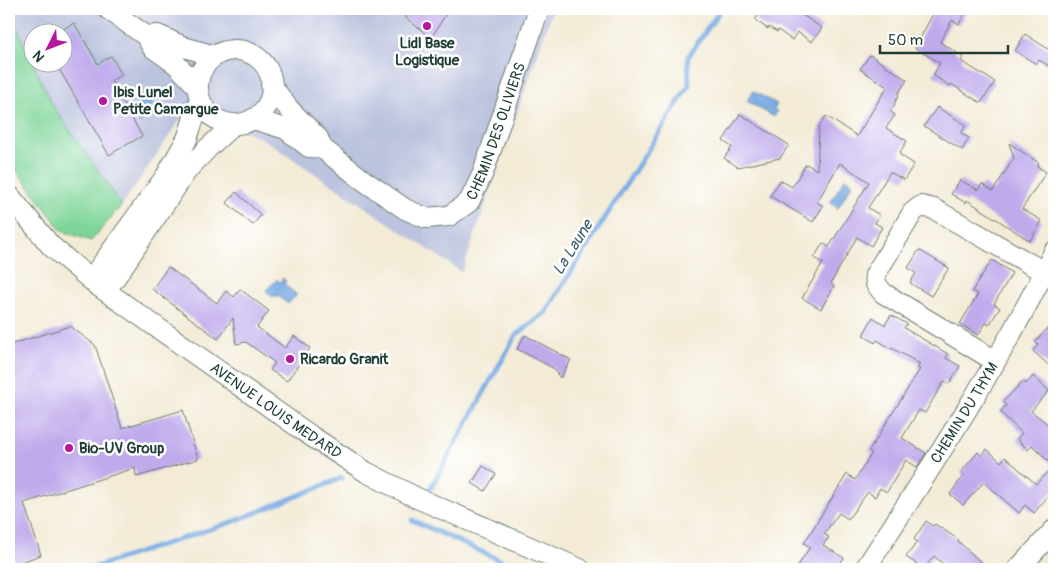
<svg xmlns="http://www.w3.org/2000/svg" width="1063" height="578" font-family="Pangolin,sans-serif">
	<style>
		.industrial { fill: #bcc3de }
		.green { fill: #7fd599; stroke: #4f8966 }
		.water { fill: #76aae3; stroke: #4a748c }
		.lines { fill: none; stroke-linecap: round; stroke-linejoin: round }
		.stream { stroke: #76aae3; stroke-width: 5 }
		.building { fill: #bfaaec }
		.minor-casing { stroke: #697a6d; stroke-width: 22 }
		.minor { stroke: #fff; stroke-width: 20 }
		.poi-dot { fill: #b5179e; stroke: #fff; stroke-width: 2 }
		.labels { text-anchor: middle; stroke-width: 5; stroke-linejoin: round; paint-order: stroke }
		.poi-label { font-size: 15px; font-weight: bold; fill: #1f3d34; stroke: #fff; text-anchor: start }
		.street-label { font-size: 15px; fill: #1f3d34; stroke: #fff }
		.water-label { font-size: 16px; font-style: italic; fill: #3d6371; stroke: #fff }
	</style>
	<rect width="100%" height="100%" fill="#fff"/>
	<filter id="ink" filterUnits="userSpaceOnUse"><feTurbulence type="fractalNoise" baseFrequency=".02" numOctaves="2"/><feDisplacementMap in="SourceGraphic" scale="10" xChannelSelector="R" yChannelSelector="G"/><feConvolveMatrix kernelMatrix="1 2 1 2 8 2 1 2 1" color-interpolation-filters="sRGB"/></filter>
	<filter id="wash" filterUnits="userSpaceOnUse"><feTurbulence type="fractalNoise" baseFrequency=".0096" numOctaves="4" result="noise"/><feDisplacementMap in="SourceGraphic" scale="20" xChannelSelector="R" yChannelSelector="G"/><feGaussianBlur stdDeviation="1.12" result="paint"/><feColorMatrix in="noise" values="0 0 0 0 0 0 0 0 0 0 0 0 0 0 0 0 0 1.4 0 .05"/><feComposite in="paint" operator="in"/></filter>
	<g filter="url(#wash)">
		<rect width="100%" height="100%" fill="#f3ebd6"/>
		<path class="industrial" d="M9 9H553L462 272 263 139 189 107 122 205 53 106 33 63 62 62V32H32V62Z"/>
		<path class="green" d="M9 11 53 106 122 205 91 241 62 231 14 167 9 158Z"/>
		<path class="water" d="M753 91 777 104 774 110 777 111 774 117 747 101Z
			M148 92C156 106 148 112 140 124L133 111C136 103 139 94 148 92Z
			M845 178 853 183 838 208 830 203Z
			M283 278 286 281 284 284 296 294V296L288 304 278 296H271L266 290 277 279 280 282Z"/>
		<g class="lines">
			<path class="stream" d="M429 491 516 335 545 313 689 85 688 57 721 9
				M412 520 519 569
				M89 569 235 521 342 478"/>
		</g>
		<g id="blocks">
			<path class="building" d="M411 9H449L431 38 405 17Z
				M763 9H793L822 28 812 42 797 32 792 40 778 30 777 32 769 27 768 29 755 20Z
				M933 9H968L959 24 952 20 940 42 963 57 961 61 995 82 981 103 951 84 950 86 933 75 940 63 915 48 935 10Z
				M74 23 98 64 111 56 122 75 111 81 142 136 109 155 55 62H62V30Z
				M1025 34 1054 53V69L1039 60 1036 64 1015 51Z
				M870 55 907 80 898 94 899 95 894 104 895 105 890 111 895 115 886 128 907 141 899 154 914 164 904 180 890 172 868 208 880 215 875 223 882 227 871 246 857 237 831 283 834 286 821 309 802 298 823 263 814 258 823 243 829 247 869 182 840 163 817 202 823 206 813 222 770 196 780 180 792 187 806 164 817 170 819 127 826 116 857 136 887 87 860 69Z
				M937 107 966 125 961 133 969 138 962 150 924 126Z
				M740 114 789 145 780 158 738 167 724 158 732 147 723 141Z
				M1009 143 1039 163 1037 166 1046 172 1022 209 1042 221 1030 241 967 200 966 203 951 194 960 180 978 190 982 184 993 191 1014 158Z
				M236 192 261 215 253 225 227 203Z
				M919 250 949 268 931 296 910 283 916 273 908 268Z
				M992 260 1012 273 994 304 1000 308 989 325 986 323 978 335 960 324 978 294 972 291Z
				M168 267 217 303 226 291 234 297 240 289 269 311 257 327 285 348 294 336 310 348 287 381 270 370 275 363 246 342 236 344 233 318 218 339 152 289Z
				M891 315 907 324 904 328 948 354 946 358 960 366 949 384 944 381 925 413 919 410 902 438 926 453 917 467 906 460 887 492 880 488 875 497 868 492 848 519 839 513 824 534 829 537 823 545 844 558 836 569H796L810 547 804 543 847 474 855 480 872 453 869 451 920 369 917 368 920 364 892 348V349L877 340 875 343 863 335 873 317 885 325Z
				M1054 321V370L1033 351 1038 345 1035 342Z
				M70 326 95 345 122 428 183 410 198 459 136 477 135 468 24 503 41 555 9 566V345Z
				M525 335 571 360 560 378 553 368 517 349Z
				M1033 376 1049 391 1031 411 1054 429V489L1034 513 1025 505 1019 513 984 482 963 505 950 494 964 475 961 472 978 452 982 456 987 449 1001 462 1005 457 1036 484 1053 466 1032 445 1028 450 1017 439 1022 433 1000 412 1006 405 1003 402 1023 381 1026 384Z
				M483 466 496 474 485 491 472 483Z
				M926 521 933 526 935 524 959 540 958 541 988 569H949L934 556 924 569 906 557 917 542 914 539Z"/>
		</g>
	</g>
	<g filter="url(#ink)">
		<use href="#blocks" fill-opacity="0" stroke="#697a6d" stroke-width="1"/>
		<g class="lines">
			<defs>
				<g id="minor">
					<path d="M108 9 146 36 152 47 176 64 198 87"/>
					<path d="M146 36 158 35 184 47 215 56"/>
					<circle cx="235" cy="87" r="37"/>
					<path id="s1" d="M271 85 289 109 318 138 322 148 363 180 405 209 426 218 449 216 469 202 483 173 539 9"/>
					<path d="M253 119 286 129 309 147 322 148"/>
					<path id="s2" d="M9 195 51 246 97 285 311 436 366 472 417 498 580 569"/>
					<path d="M97 285V271L166 176 187 139 200 99"/>
					<path d="M97 285 113 281 188 169 209 147 234 124"/>
					<path d="M995 361 883 293 876 284 875 275 913 212 921 206 934 209 1044 272"/>
					<path id="s3" d="M865 569C932 466 1000 363 1054 252"/>
					<path d="M1018 569 1054 530"/>
				</g>
			</defs>
			<use href="#minor" class="minor-casing"/>
			<use href="#minor" class="minor"/>
		</g>
	</g>
	<g class="poi-dot">
		<circle cx="427" cy="26" r="5"/>
		<circle cx="103" cy="101" r="5"/>
		<circle cx="290" cy="359" r="5"/>
		<circle cx="69" cy="448" r="5"/>
	</g>
	<g class="labels">
		<g class="poi-label">
			<text x="427" y="48" text-anchor="middle">Lidl Base<tspan x="427" dy="17">Logistique</tspan></text>
			<text x="113" y="97">Ibis Lunel<tspan x="113" dy="17">Petite Camargue</tspan></text>
			<text x="300" y="364">Ricardo Granit</text>
			<text x="79" y="453">Bio-UV Group</text>
		</g>
		<g class="street-label">
			<text dy="5" stroke="none"><textPath href="#s1" startOffset="331">CHEMIN DES OLIVIERS</textPath></text>
			<text dy="5" stroke="none"><textPath href="#s2" startOffset="345">AVENUE LOUIS MEDARD</textPath></text>
			<text dy="5" stroke="none"><textPath href="#s3" startOffset="185">CHEMIN DU THYM</textPath></text>
		</g>
		<g class="water-label">
			<text transform="translate(572 247) rotate(-58)" y="6">La Laune</text>
		</g>
	</g>
	<rect width="1063" height="578" fill="none" stroke="#fff" stroke-width="30"/>
	<g transform="translate(48 48) rotate(228)"><circle r="24" fill="#ffffff" stroke="#a5b1ae"/>
	<path d="M0-4L9 19L0 12L-9 19Z" fill="#b5179e"/>
	<text y="-8" font-size="14" font-weight="bold" text-anchor="middle" fill="#1f3d34">N</text>
	</g>
	<path d="M880 45v8h128v-8" fill="none" stroke="#1f3d34" stroke-width="2.5"/>
	<text x="888" y="45" font-size="15" fill="#1f3d34" stroke="#ffffff" stroke-width="4" paint-order="stroke">50 m</text>
</svg>
